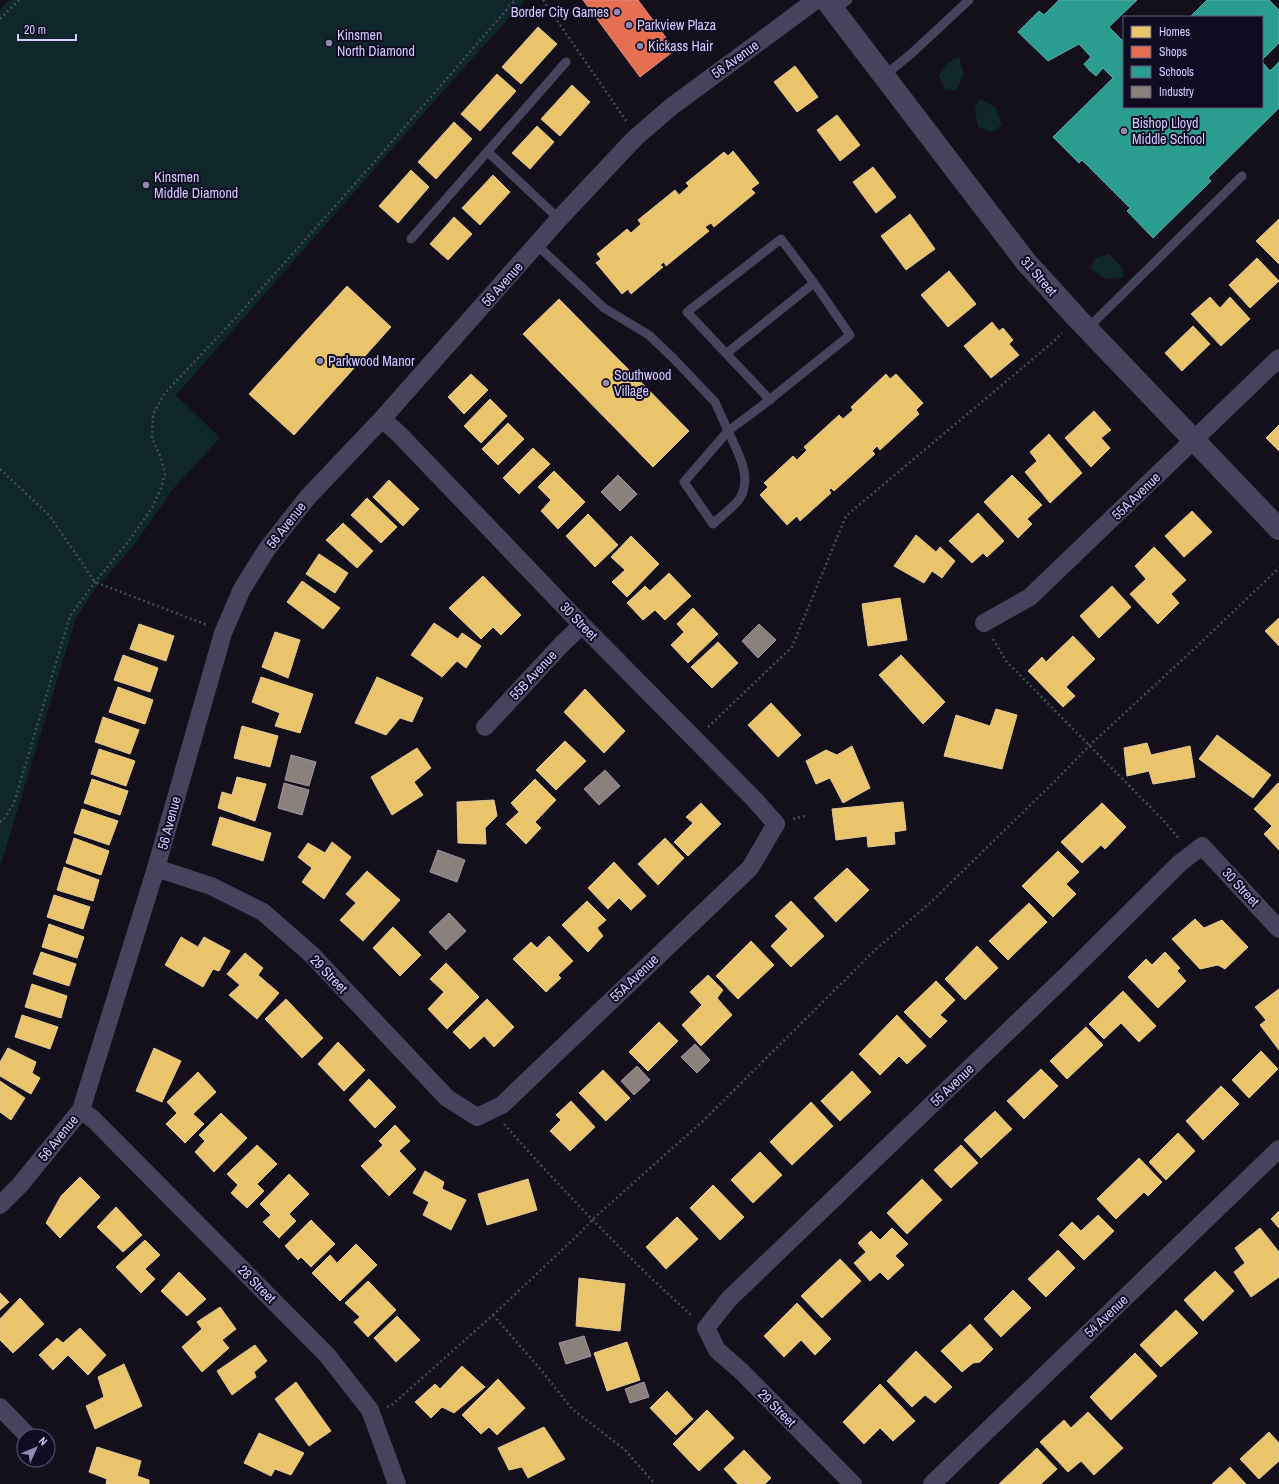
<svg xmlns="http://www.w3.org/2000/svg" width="1279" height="1484" font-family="'Archivo Narrow',sans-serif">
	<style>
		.green { fill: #0f272a }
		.homes { fill: #e9c46a; stroke: #e3c697 }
		.shops { fill: #e76f51; stroke: #e18b85 }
		.schools { fill: #2a9d8f; stroke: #5dabb1 }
		.industry { fill: #8a817c; stroke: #a097a3 }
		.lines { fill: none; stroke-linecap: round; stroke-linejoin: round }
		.path { stroke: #414e5d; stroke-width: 2.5; stroke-dasharray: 2 3; stroke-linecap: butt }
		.service { stroke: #46445d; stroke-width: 9 }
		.minor { stroke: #46445d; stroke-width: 18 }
		.tertiary { stroke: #46445d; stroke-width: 22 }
		.poi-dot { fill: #908ab0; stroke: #100b21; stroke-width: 1.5 }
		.labels { text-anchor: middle; stroke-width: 4; stroke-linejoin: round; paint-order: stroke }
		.poi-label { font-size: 14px; fill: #d4cbff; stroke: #100b21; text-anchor: start }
		.street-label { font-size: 14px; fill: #d4cbff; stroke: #100b21 }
	</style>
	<rect width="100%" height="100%" fill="#13101c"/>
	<path class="green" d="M9 0H525L436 99 176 395 220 438 172 490 135 544 95 589 76 618 0 867V9Z
		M959 57 964 74 956 91 945 90 939 75 949 62Z
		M979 99 995 107 1002 124 993 132 978 127 975 109Z
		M1109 254 1121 266 1124 277 1106 279 1091 269 1094 258Z"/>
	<path class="homes" d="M538 27 557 44 521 84 502 67Z
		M795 66 818 97 797 112 774 82Z
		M497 74 516 91 480 131 461 114Z
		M572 85 590 102 560 136 541 119Z
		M837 115 860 145 840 161 817 130Z
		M454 122 472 139 436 179 418 162Z
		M537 126 554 142 530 169 512 153Z
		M733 151 759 183 751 189 755 193 714 227 711 223 705 227 709 231 666 266 664 262 660 265 663 267 631 294 628 289 622 294 596 263 601 259 597 254 627 229 631 233 641 224 638 220 675 190 679 195 689 186 686 183 724 152 728 156Z
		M873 167 896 197 876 213 853 182Z
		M411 170 429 187 398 223 379 206Z
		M493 175 510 192 480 225 462 208Z
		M910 214 935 249 906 270 881 236Z
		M454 217 472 234 448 260 430 244Z
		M1279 219V264L1256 241Z
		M1257 258 1279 281 1250 308 1229 285Z
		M949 271 976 304 948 327 921 295Z
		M347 286 391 327 294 435 249 394Z
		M1210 297 1220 308 1230 297 1250 319 1221 346 1191 314Z
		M559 299 689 431 653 467 523 334Z
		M992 322 999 331 1003 328 1013 340 1009 344 1019 355 991 378 964 346Z
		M1193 326 1210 344 1182 371 1165 353Z
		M471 374 488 390 464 414 448 397Z
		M886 374 890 379 896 374 923 403 916 410 919 414 880 450 877 446 872 451 875 454 834 491 831 488 829 490 831 493 800 521 797 516 787 525 760 495 768 487 764 483 793 456 797 460 807 450 804 447 839 415 843 419 853 410 851 407Z
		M490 399 507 416 481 443 464 426Z
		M1094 411 1111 430 1101 438 1110 448 1091 467 1065 438Z
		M508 423 524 439 498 465 482 449Z
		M1279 425V451L1266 438Z
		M1049 434 1082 473 1050 503 1025 472 1037 461 1030 452Z
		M533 448 550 464 519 494 503 478Z
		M554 471 585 502 558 529 541 511 551 500 538 487Z
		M1012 475 1042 505 1027 519 1032 524 1018 538 984 502Z
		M389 480 419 509 403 526 373 497Z
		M367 498 397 527 381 543 351 515Z
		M1192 511 1212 532 1184 557 1165 536Z
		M978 513 1004 541 987 557 983 553 972 563 949 541Z
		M588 514 618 545 595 567 566 536Z
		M343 523 373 551 357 568 326 540Z
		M916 535 936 552 940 547 955 561 942 578 932 571 924 583 894 566Z
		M631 536 659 564 627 597 612 582 625 570 611 557Z
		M1154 547 1186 580 1171 594 1179 603 1158 624 1130 594 1146 579 1135 566Z
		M319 554 348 573 335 593 306 574Z
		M669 573 691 596 665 620 655 610 643 620 627 603 645 586 650 591Z
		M483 576 521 615 501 635 493 627 481 639 449 608Z
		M302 581 340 608 323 629 287 602Z
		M1112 586 1131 607 1099 638 1080 616Z
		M900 598 907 640 868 646 862 604Z
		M693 608 718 634 688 663 671 645 684 632 677 624Z
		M1279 618V646L1265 631Z
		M434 623 458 639 462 633 481 646 466 668 457 661 442 677 411 655Z
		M139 624 174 636 166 661 130 649Z
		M275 632 300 640 288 678 262 667Z
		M1073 636 1095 659 1066 687 1075 696 1063 707 1028 671 1042 657 1046 662Z
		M718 642 738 663 712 688 691 667Z
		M123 655 158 668 150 692 114 680Z
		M901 655 945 702 923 724 879 675Z
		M261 677 313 694 300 733 275 726 280 713 252 702Z
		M377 677 423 698 412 722 400 718 386 735 355 723Z
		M118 687 153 700 145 724 109 712Z
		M585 689 625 731 604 753 564 712Z
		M771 703 801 735 778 757 748 725Z
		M996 709 1017 715 1002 769 944 756 956 715 990 726Z
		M103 717 139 730 130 754 95 742Z
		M242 726 278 736 270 767 234 758Z
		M1217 735 1271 775 1253 798 1199 759Z
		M565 741 586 761 556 790 536 770Z
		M1147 743 1151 755 1190 746 1195 777 1153 784 1149 771 1127 776 1124 748Z
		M852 746 870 788 843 803 830 778 816 784 806 761 826 750 837 755Z
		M417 748 431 768 414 782 423 795 392 815 371 777Z
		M99 749 135 761 126 786 91 774Z
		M237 777 266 784 255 821 218 808 222 792 232 795Z
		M92 779 128 791 120 815 84 803Z
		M535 779 556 800 535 822 541 828 526 844 506 824 519 812 511 803Z
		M1278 783 1279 784V850L1264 834 1272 826 1254 809Z
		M494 800 497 816 485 828 486 844 458 843 457 802Z
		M903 802 906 830 894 832 895 844 868 847 867 836 836 840 832 809Z
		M701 803 721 824 688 856 674 842 693 823 686 817Z
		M1102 803 1126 827 1105 849 1101 845 1082 863 1061 842Z
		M82 809 118 821 109 845 74 833Z
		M220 817 271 833 263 861 212 845Z
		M74 838 109 851 101 875 66 863Z
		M665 838 684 858 658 885 638 864Z
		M332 842 351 857 324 899 302 882 312 868 298 857 308 843 325 853Z
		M1058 851 1079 872 1066 884 1076 894 1053 917 1022 886Z
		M614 862 646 896 631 910 619 898 608 909 588 888Z
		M64 867 99 880 93 901 57 890Z
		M847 868 869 890 836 922 814 898Z
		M367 871 400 900 363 941 340 920 356 903 346 894Z
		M54 895 90 907 83 929 47 917Z
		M587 901 606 920 597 928 603 936 588 952 562 925Z
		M791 901 824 936 791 967 771 946 788 929 775 916Z
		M1029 903 1047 922 1008 960 989 941Z
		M1195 919 1204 928 1222 920 1248 947 1225 969 1218 965 1200 969 1172 939Z
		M49 924 84 937 77 958 42 947Z
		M393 927 421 955 400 976 373 948Z
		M549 936 573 961 558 975 561 978 546 992 513 959 531 942 537 948Z
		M181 937 198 947 204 937 230 951 219 971 213 969 203 987 165 965Z
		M751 941 774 965 738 999 716 976Z
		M977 946 998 968 965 1000 945 979Z
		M41 952 76 964 69 986 33 974Z
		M1165 952 1180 968 1177 971 1186 981 1158 1008 1128 977 1146 959 1152 965Z
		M245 953 263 968 258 975 279 993 257 1019 229 995 240 985 227 974Z
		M446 963 479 997 447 1029 428 1009 444 992 430 979Z
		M708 975 723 990 717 998 732 1015 701 1046 682 1025 702 1005 690 992Z
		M936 981 955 1000 940 1015 947 1021 930 1038 904 1012Z
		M32 984 67 996 61 1018 25 1007Z
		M1279 989V1050L1260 1025 1266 1020 1255 1007Z
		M1123 991 1156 1026 1139 1042 1121 1023 1104 1039 1089 1024Z
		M286 999 323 1038 302 1058 265 1019Z
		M487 999 514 1027 494 1047 484 1036 470 1049 453 1032Z
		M22 1015 58 1027 50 1049 15 1037Z
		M897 1015 926 1046 907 1064 899 1056 880 1075 859 1054Z
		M659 1022 678 1041 648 1071 629 1052Z
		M1086 1027 1103 1045 1067 1079 1050 1061Z
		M338 1042 365 1070 344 1091 318 1064Z
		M8 1048 36 1062 32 1073 40 1078 31 1094 0 1076V1062Z
		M154 1048 181 1061 162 1102 136 1091Z
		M1261 1051 1278 1069 1249 1098 1232 1080Z
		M1041 1069 1058 1086 1024 1119 1007 1101Z
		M603 1070 630 1098 606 1121 579 1093Z
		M852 1071 871 1092 840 1121 821 1101Z
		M198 1072 216 1092 193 1114 204 1124 185 1143 166 1124 177 1113 167 1102Z
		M369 1079 396 1107 375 1128 349 1100Z
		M0 1081 25 1098 11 1120 0 1112Z
		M1221 1086 1239 1104 1203 1140 1186 1121Z
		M571 1101 595 1127 570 1151 550 1131 561 1120 556 1115Z
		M811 1102 833 1126 792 1165 770 1142Z
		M995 1111 1012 1129 981 1158 964 1140Z
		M221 1113 247 1138 214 1172 195 1152 205 1141 199 1135Z
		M395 1125 410 1141 399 1151 416 1169 389 1196 361 1166 383 1145 379 1141Z
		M1178 1133 1195 1151 1166 1180 1149 1162Z
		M257 1145 277 1164 257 1184 264 1191 247 1208 231 1193 238 1185 227 1174Z
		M961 1145 978 1163 951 1188 934 1170Z
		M760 1152 782 1175 753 1203 731 1180Z
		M1139 1158 1162 1182 1148 1196 1144 1192 1116 1219 1097 1199Z
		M425 1171 444 1182 442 1189 466 1200 451 1230 423 1215 429 1202 413 1193Z
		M289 1174 309 1194 289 1214 296 1221 279 1238 263 1222 271 1215 260 1204Z
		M80 1177 100 1197 60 1238 46 1223 61 1196Z
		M528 1179 537 1210 487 1225 478 1194Z
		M922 1179 942 1200 907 1234 887 1213Z
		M713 1185 744 1217 720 1240 690 1208Z
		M116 1207 142 1235 123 1252 97 1227Z
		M1279 1211V1228L1271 1219Z
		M1098 1215 1114 1231 1084 1260 1059 1235 1072 1222 1081 1231Z
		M677 1217 698 1239 666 1269 646 1247Z
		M311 1220 335 1244 311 1267 301 1257 298 1260 285 1246Z
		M892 1228 908 1244 895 1256 904 1265 888 1280 880 1272 870 1281 854 1263 866 1252 858 1243 871 1231 880 1240Z
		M1260 1228 1279 1252V1277L1251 1297 1234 1272 1245 1263 1235 1248Z
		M145 1240 160 1255 145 1269 155 1279 141 1293 116 1267Z
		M356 1244 377 1265 340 1301 312 1273 330 1255 337 1263Z
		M1058 1250 1075 1268 1046 1297 1028 1279Z
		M840 1259 861 1281 822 1318 801 1296Z
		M1215 1271 1234 1291 1203 1321 1184 1300Z
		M179 1272 206 1299 187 1316 161 1291Z
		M579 1278 625 1284 620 1331 576 1326Z
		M368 1281 396 1310 368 1337 354 1322 360 1317 345 1303Z
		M1013 1290 1031 1308 1001 1337 984 1319Z
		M0 1293 9 1302 0 1310Z
		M20 1298 44 1324 13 1353 0 1340V1319Z
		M797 1303 831 1339 815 1355 801 1340 784 1357 764 1336Z
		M220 1307 236 1329 222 1340 229 1348 202 1372 182 1347 202 1329 197 1322Z
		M1176 1310 1198 1333 1161 1367 1140 1345Z
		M397 1316 420 1340 396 1362 374 1338Z
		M970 1324 993 1349 980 1362 973 1363 962 1372 941 1351Z
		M80 1328 106 1355 88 1375 68 1355 53 1370 39 1355 57 1338 63 1343Z
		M627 1342 640 1380 607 1391 594 1353Z
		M255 1345 267 1361 254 1372 256 1377 232 1395 217 1371Z
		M916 1351 952 1387 935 1403 925 1395 912 1407 887 1381Z
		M1135 1353 1157 1376 1111 1420 1090 1397Z
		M124 1364 142 1406 95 1429 86 1406 104 1397 98 1377Z
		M462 1366 485 1387 454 1413 442 1407 431 1418 415 1402 435 1384 440 1389Z
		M498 1379 525 1408 497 1435 489 1427 481 1434 462 1415Z
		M296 1382 331 1431 309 1446 275 1399Z
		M880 1384 915 1421 893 1441 880 1428 864 1444 843 1422Z
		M667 1391 693 1419 676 1435 650 1408Z
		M707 1410 734 1438 699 1471 673 1444Z
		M1088 1412 1123 1448 1094 1475 1081 1461 1068 1472 1040 1442 1064 1420 1071 1428Z
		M544 1427 565 1459 528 1478 522 1467 509 1470 498 1448Z
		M1269 1432 1279 1443V1461L1259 1479 1240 1459Z
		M259 1433 304 1453 291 1475 275 1469 271 1476 244 1463Z
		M97 1447 141 1461 137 1476 149 1480V1484H106L107 1479 89 1472Z
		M1037 1448 1057 1469 1041 1484H999Z
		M744 1450 771 1478 765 1484H738L724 1469Z
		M1230 1467 1246 1484H1212Z"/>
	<path class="shops" d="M583 0H638L675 50 640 77Z"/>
	<path class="schools" d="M1059 0H1137L1109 27 1124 42V107H1262V62L1270 71 1279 62V108L1208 178 1211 181 1153 238 1127 211 1130 208 1082 160 1079 163 1053 137 1113 78 1103 68 1096 76 1089 70 1084 64 1091 57 1079 44 1048 61 1018 32 1039 11 1044 15Z
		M1207 0H1269L1279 10V43L1262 60V17H1190Z"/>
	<path class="industry" d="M618 475 637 494 620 511 601 492Z
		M759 624 776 640 758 658 742 641Z
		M291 755 316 762 309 786 285 780Z
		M605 770 620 786 599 805 584 789Z
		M284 783 309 790 302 815 278 808Z
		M438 850 465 860 457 882 430 872Z
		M449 913 466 931 446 950 429 932Z
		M695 1044 710 1060 697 1073 681 1057Z
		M637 1066 650 1080 634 1095 621 1081Z
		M584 1336 591 1356 566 1364 559 1343Z
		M644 1382 649 1397 630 1403 625 1389Z"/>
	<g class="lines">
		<path class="path" d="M543 0 627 122
			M0 19 19 0
			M0 469 49 515 95 582 207 625
			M993 639 1006 661 1164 821 1180 840
			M708 727 792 647 846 516 1053 342 1062 333
			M793 819 805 816
			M0 822 4 819 14 803 70 616 95 582 128 542 152 508 161 488 165 474 161 458 152 438 153 414 165 393 229 325 369 168 515 0
			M504 1124C563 1191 626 1256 692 1316
			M493 1315 542 1371 572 1409 624 1449 655 1484
			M387 1407 393 1404 493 1315 580 1233 593 1219 703 1121 875 950 930 903 1057 779 1090 745 1194 649 1279 568"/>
		<path class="service" d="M834 11 848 0
			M884 76 912 53 969 0
			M488 152 559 219
			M411 239 566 62
			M537 245 604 308 649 335 673 358 715 402 728 431 763 405 850 335 814 283 781 239 687 312 770 400
			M1087 329 1242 176
			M727 353 814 283
			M728 431C737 451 753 476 740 498 736 505 720 517 713 524L684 482Z"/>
		<path class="minor" d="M984 623 1030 597 1279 358
			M485 727 561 645 582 625
			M156 868 211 886 263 912 311 954 447 1098 477 1117 502 1105 750 868 776 824 754 799 582 625 399 434 382 419
			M81 1110 93 1119 327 1355 370 1410 397 1484
			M0 1205 20 1185 81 1110 156 868 223 633 242 589 267 549 307 498 382 419 559 219 635 138 671 107 816 0
			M0 1407 28 1436
			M853 1484 741 1371 717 1350 706 1328 729 1299 1071 971 1180 863 1202 846 1279 929
			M932 1484 1279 1149"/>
		<path class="tertiary" d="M826 0 1026 262 1077 318 1279 529"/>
	</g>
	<g class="poi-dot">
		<circle cx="617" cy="12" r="4"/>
		<circle cx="629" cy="25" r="4"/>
		<circle cx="329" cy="43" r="4"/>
		<circle cx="640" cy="46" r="4"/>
		<circle cx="1124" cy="131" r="4"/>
		<circle cx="146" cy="185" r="4"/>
		<circle cx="320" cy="361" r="4"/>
		<circle cx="606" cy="383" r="4"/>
	</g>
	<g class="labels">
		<g class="poi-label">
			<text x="609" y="17" text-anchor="end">Border City Games</text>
			<text x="637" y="30">Parkview Plaza</text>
			<text x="337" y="40">Kinsmen<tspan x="337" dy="16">North Diamond</tspan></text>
			<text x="648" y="51">Kickass Hair</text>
			<text x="1132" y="128">Bishop Lloyd<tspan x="1132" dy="16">Middle School</tspan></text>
			<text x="154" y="182">Kinsmen<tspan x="154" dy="16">Middle Diamond</tspan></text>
			<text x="328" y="366">Parkwood Manor</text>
			<text x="614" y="380">Southwood<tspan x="614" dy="16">Village</tspan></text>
		</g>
		<g class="street-label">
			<text transform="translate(735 59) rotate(-36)" y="5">56 Avenue</text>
			<text transform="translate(1039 276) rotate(49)" y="5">31 Street</text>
			<text transform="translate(502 284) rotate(-48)" y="5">56 Avenue</text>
			<text transform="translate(1136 496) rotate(-44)" y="5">55A Avenue</text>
			<text transform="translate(286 525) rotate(-52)" y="5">56 Avenue</text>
			<text transform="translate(579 621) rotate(46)" y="5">30 Street</text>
			<text transform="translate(533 675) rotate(-47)" y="5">55B Avenue</text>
			<text transform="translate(169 823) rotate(-75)" y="5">56 Avenue</text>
			<text transform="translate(1241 887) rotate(47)" y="5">30 Street</text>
			<text transform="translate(329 974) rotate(46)" y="5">29 Street</text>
			<text transform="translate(634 978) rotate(-44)" y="5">55A Avenue</text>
			<text transform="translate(952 1085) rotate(-44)" y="5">55 Avenue</text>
			<text transform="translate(58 1138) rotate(-51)" y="5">56 Avenue</text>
			<text transform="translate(257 1284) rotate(45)" y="5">28 Street</text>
			<text transform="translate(1106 1316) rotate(-44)" y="5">54 Avenue</text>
			<text transform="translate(777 1408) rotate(45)" y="5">29 Street</text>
		</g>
	</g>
	<rect x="1123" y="16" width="140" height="92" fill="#100b21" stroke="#5e587a"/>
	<rect x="1131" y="26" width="20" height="12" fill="#e9c46a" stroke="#5e587a"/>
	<text x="1159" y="36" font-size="12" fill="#d4cbff">Homes</text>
	<rect x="1131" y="46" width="20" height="12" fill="#e76f51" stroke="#5e587a"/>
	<text x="1159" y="56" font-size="12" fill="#d4cbff">Shops</text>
	<rect x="1131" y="66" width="20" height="12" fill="#2a9d8f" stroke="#5e587a"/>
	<text x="1159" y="76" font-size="12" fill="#d4cbff">Schools</text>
	<rect x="1131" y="86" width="20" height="12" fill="#8a817c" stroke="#5e587a"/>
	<text x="1159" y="96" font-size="12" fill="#d4cbff">Industry</text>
	<g transform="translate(36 1448) rotate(46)"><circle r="19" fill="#100b21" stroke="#5e587a"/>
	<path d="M0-3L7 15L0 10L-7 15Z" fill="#908ab0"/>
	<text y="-6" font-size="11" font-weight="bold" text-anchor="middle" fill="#d4cbff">N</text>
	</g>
	<path d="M18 34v6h58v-6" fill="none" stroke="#d4cbff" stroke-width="2"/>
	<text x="24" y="34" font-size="12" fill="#d4cbff" stroke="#100b21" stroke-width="3" paint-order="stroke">20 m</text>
</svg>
